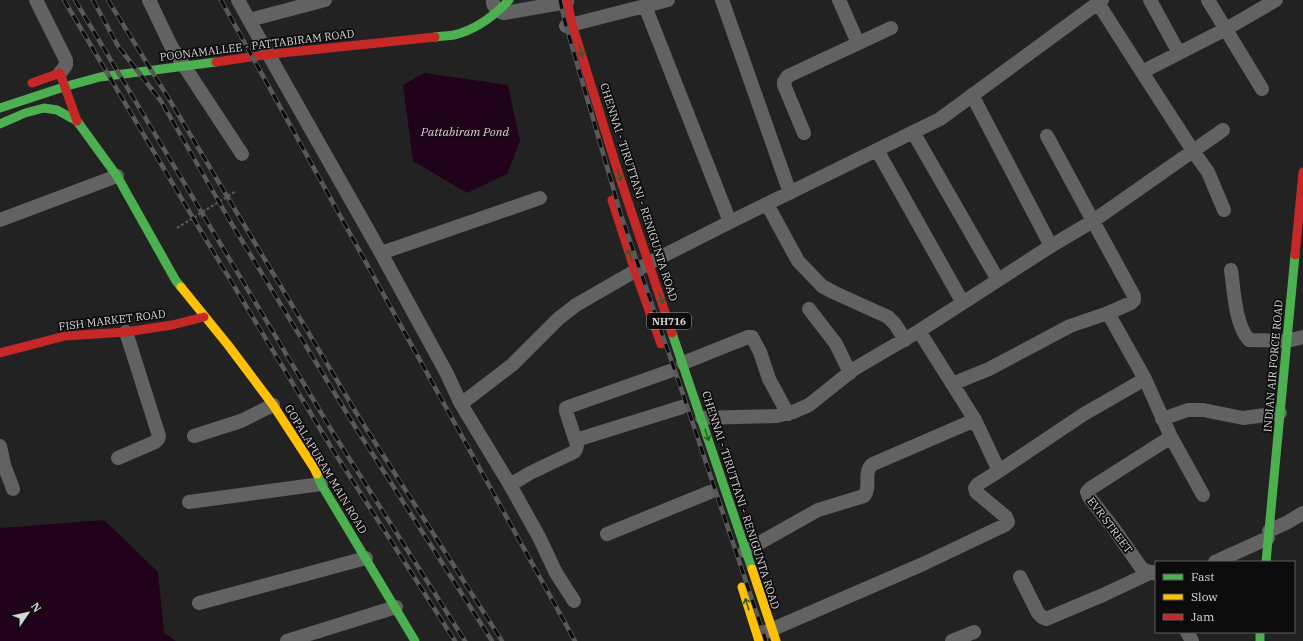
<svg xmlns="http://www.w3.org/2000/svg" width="1303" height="641" font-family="'IBM Plex Serif',serif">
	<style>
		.water { fill: #20031a }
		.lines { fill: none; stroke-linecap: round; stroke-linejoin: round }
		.path { stroke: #5f5e5f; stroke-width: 2; stroke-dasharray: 3 2; stroke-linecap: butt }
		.street { stroke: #626262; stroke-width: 14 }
		.fast { stroke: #4caf50; stroke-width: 9 }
		.slow { stroke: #ffc107; stroke-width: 9 }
		.jam { stroke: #c62828; stroke-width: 9 }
		.rail-casing { stroke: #5a595a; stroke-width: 4.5 }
		.rail { stroke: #0c0b0c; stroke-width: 3; stroke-dasharray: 9; stroke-linecap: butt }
		.oneway { stroke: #2c5d2e }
		.labels { text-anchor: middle; stroke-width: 3.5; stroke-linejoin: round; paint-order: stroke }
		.shield { fill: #0c0b0c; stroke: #9b9a9b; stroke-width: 1 }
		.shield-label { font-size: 10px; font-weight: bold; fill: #d8d7d8 }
		.street-label { font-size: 11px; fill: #d8d7d8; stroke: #0c0b0c }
		.water-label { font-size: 12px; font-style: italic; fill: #fdbbe9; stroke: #0c0b0c }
	</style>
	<rect width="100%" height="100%" fill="#232223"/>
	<path class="water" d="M424 73 508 85 520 141 507 174 467 193 413 161 403 85Z
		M104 520 158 572 164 633 176 641H0V528Z"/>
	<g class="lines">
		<path class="path" d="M177 228 236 191"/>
		<path class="street" d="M36 0 66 60V65L60 73
			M149 0 171 46 242 154
			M238 0 249 20 381 253 446 372 461 404 510 485 539 537 556 573 574 601
			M493 0C492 6 498 12 504 13L567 2
			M668 0 645 6 730 222
			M722 0 790 193
			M839 0 858 43
			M1150 0 1179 53
			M1208 0 1262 89
			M1098 3 1142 72 1226 29 1276 0
			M249 20 325 0
			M566 26 645 6
			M1142 72 1193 151 1208 172 1224 210
			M913 132 998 280
			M804 133 784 85V82L788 76 891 28
			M1047 136 1093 221 1223 130
			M877 150 963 303
			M767 204 798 261 822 286 833 292 888 317 895 324 905 340
			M0 220 117 176
			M1051 246 1093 221 1134 296V300L1131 303 1108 313
			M381 253 540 198
			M1231 270C1234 290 1235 325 1249 340L1287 341 1303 337
			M809 309 836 344 850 373
			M919 331 975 420 999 471 1084 414 1145 379 1108 313 1070 326 989 369 952 384
			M683 363 748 337H752L760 352 769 379 788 414
			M1145 379 1171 437 1203 495
			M461 404 512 365 558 319 576 305 649 263 730 222 940 119 1102 0
			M702 418 777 416 793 412 809 405 854 369 919 331 1051 246 972 95
			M1162 419 1188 410H1203L1243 418 1280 413
			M194 436 241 421 273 405
			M576 440 682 407
			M0 446 4 465 13 489
			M118 458 155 442 158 439 159 436 126 332
			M510 485 530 473 574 452 576 449 577 445 566 411V408L568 407 670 371
			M189 502 321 484
			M1269 531 1288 522 1303 513
			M607 534 710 492
			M745 551 818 510 864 496C872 486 862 472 873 464L975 420
			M1215 562 1268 538
			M1156 574 1142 569 1114 529 1089 497 1087 492 1091 488 1171 437
			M1020 577 1038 613 1042 617 1046 619 1103 595 1152 572
			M199 603 366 558
			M766 632 923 564 1005 525 1008 522 1006 517 976 492 975 488 978 484 999 471
			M1187 632 1192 641
			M287 641 396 607
			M952 641 974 632"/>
		<path class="fast" d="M435 37C441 36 448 36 454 35 475 30 494 16 509 0
			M0 108 67 86 100 77 216 62
			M0 124 25 113 44 108 57 110 77 121 117 176 176 281 181 287
			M672 333 752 569
			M317 474 321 484 415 641
			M1266 562 1295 255
			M1260 632V641"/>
		<path class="slow" d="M181 287 228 345 273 405 314 468 317 474
			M752 569 776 641
			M742 587 759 641"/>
		<path class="jam" d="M567 0 572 24 619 175 672 333
			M216 62 272 54 435 37
			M32 83 60 73 77 121
			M612 200 635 271 661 344
			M1295 255 1303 172
			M0 353 65 336 126 332 172 325 204 317"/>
		<defs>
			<path id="rail" d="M64 0 199 228 331 447 455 641
				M75 0 335 436 465 641
				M93 0 118 46 161 101 230 221 354 425 492 641
				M108 0 169 99 360 419 502 641
				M221 0 575 641
				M560 0 565 22 621 215 684 397 766 641"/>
		</defs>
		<use href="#rail" class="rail-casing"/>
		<use href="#rail" class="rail"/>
	</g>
	<defs><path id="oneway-shaft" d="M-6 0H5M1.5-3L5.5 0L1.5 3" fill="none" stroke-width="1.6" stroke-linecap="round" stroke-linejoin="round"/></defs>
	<g class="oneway">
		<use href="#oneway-shaft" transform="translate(581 51) rotate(73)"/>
		<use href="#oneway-shaft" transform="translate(619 175) rotate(72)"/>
		<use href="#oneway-shaft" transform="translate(630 255) rotate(-108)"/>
		<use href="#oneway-shaft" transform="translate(661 298) rotate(71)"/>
		<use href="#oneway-shaft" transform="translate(707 435) rotate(72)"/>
		<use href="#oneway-shaft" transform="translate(747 604) rotate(-108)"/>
	</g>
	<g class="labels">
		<rect class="shield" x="647" y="313" width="44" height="16" rx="3"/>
		<g class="shield-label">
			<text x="669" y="325">NH716</text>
		</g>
		<g class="street-label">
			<text transform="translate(257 45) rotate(-7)" y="4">POONAMALLEE - PATTABIRAM ROAD</text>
			<text transform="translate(639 192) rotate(72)" y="4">CHENNAI - TIRUTTANI - RENIGUNTA ROAD</text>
			<text transform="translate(112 320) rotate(-7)" y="4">FISH MARKET ROAD</text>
			<text transform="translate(1273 366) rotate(-85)" y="4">INDIAN AIR FORCE ROAD</text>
			<text transform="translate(326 469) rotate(59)" y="4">GOPALAPURAM MAIN ROAD</text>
			<text transform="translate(741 500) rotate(72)" y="4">CHENNAI - TIRUTTANI - RENIGUNTA ROAD</text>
			<text transform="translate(1110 525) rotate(53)" y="4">EVR STREET</text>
		</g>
		<g class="water-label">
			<text x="465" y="136">Pattabiram Pond</text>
		</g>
	</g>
	<rect x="1155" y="561" width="140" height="72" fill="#0c0b0c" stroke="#5e5d5e"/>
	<rect x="1163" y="574" width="20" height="6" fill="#4caf50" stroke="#5e5d5e"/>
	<text x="1191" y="581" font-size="12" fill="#d8d7d8">Fast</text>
	<rect x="1163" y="594" width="20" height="6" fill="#ffc107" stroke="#5e5d5e"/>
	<text x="1191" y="601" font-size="12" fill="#d8d7d8">Slow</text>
	<rect x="1163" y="614" width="20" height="6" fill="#c62828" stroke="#5e5d5e"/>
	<text x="1191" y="621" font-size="12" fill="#d8d7d8">Jam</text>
	<g transform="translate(28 613) rotate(56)" stroke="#0c0b0c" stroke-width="3" paint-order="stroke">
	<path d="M0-3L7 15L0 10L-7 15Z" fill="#d8d7d8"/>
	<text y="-6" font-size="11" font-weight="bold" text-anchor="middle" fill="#d8d7d8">N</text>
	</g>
</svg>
